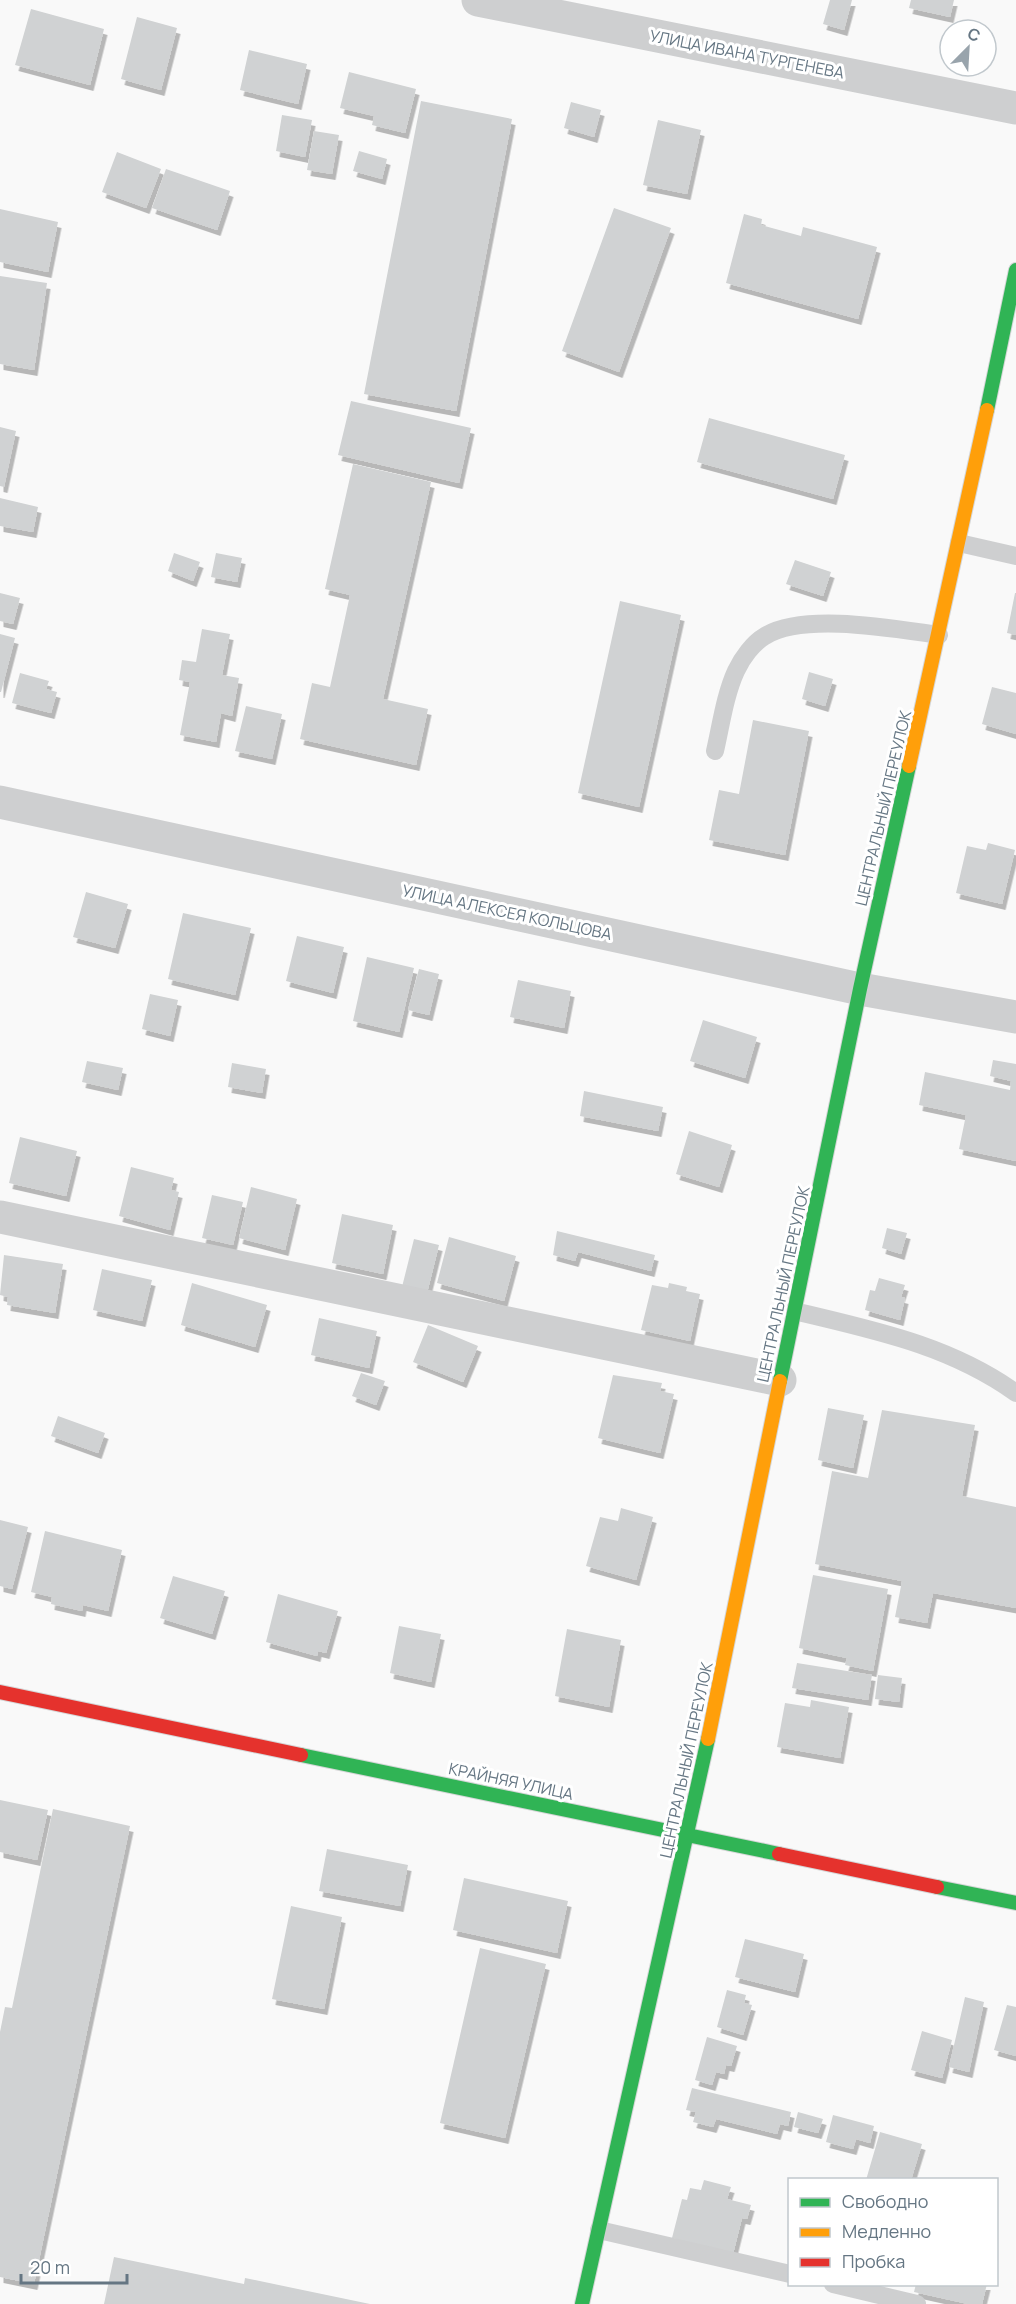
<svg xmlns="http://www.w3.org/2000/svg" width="1016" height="2304" font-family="Manrope,sans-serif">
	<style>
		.building { fill: #d0d2d3; filter: url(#shadow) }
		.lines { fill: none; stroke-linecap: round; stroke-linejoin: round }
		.fast-casing { stroke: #d5d6d7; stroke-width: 16 }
		.slow-casing { stroke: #d5d6d7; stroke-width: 16 }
		.jam-casing { stroke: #d5d6d7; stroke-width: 16 }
		.lane { stroke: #cecfd0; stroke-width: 18 }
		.street { stroke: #cecfd0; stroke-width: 33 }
		.fast { stroke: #30b455; stroke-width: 14 }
		.slow { stroke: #ff9f0a; stroke-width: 14 }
		.jam { stroke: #e5322d; stroke-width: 14 }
		.labels { text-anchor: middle; stroke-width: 6; stroke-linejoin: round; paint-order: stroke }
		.street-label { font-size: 16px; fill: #657683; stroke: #fff }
	</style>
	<defs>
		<filter id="shadow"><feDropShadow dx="3.5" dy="6" stdDeviation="0" flood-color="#0004"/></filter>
	</defs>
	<rect width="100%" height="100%" fill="#f9f9f9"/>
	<path class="building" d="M830 0H852L844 30 823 24Z
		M911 0H954L950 17 909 8Z
		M31 9 104 29 90 85 15 65Z
		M137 17 177 28 161 90 121 79Z
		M249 50 307 64 298 104 240 90Z
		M349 72 416 89 405 133 372 125 374 116 340 108Z
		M421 101 512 119 456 411 364 394Z
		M571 102 601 110 594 137 564 128Z
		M282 115 312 120 305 157 276 151Z
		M658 120 701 130 687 194 643 185Z
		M314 131 339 135 332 174 307 170Z
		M359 151 387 159 382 179 353 171Z
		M117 152 161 169 146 208 102 192Z
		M166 169 230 191 217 230 152 208Z
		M614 208 671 228 619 372 562 351Z
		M0 209 58 222 48 272 0 262Z
		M744 214 762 219 761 225 801 236 803 227 877 247 858 319 726 283Z
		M0 276 47 283 34 370 0 364Z
		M351 401 471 428 459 483 338 455Z
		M709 418 845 455 833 499 697 462Z
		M0 427 16 431 4 487 0 486Z
		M353 464 431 482 383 699 428 709 416 765 300 739 312 683 330 687 350 595 325 589Z
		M0 498 38 507 33 532 0 526Z
		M174 553 200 562 193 581 168 571Z
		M216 553 242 558 237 582 211 577Z
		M795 560 831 572 823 596 786 584Z
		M0 593 20 598 13 624 0 621Z
		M1015 593H1016V635L1007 633Z
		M620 601 681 615 639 807 578 793Z
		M202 629 230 634 222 675 239 678 232 716 221 713 216 742 180 735 190 682 179 680 182 660 196 662Z
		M0 634 15 638 1 692H0Z
		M809 672 833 679 825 706 802 699Z
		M20 673 49 681 46 689 57 692 51 713 12 703Z
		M992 687 1016 693V734L982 724Z
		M246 706 282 714 272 759 235 751Z
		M753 720 809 731 785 855 709 840 719 790 739 794Z
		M988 843 1015 850 1002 904 956 893 967 846 986 850Z
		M86 892 128 904 115 948 73 937Z
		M183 913 251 928 235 995 168 979Z
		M297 936 344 947 333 993 286 981Z
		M367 957 414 968 399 1032 353 1021Z
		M419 969 439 974 429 1015 408 1010Z
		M518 980 571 991 564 1028 510 1017Z
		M150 994 178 1000 170 1036 142 1029Z
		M703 1020 757 1037 745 1078 690 1061Z
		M993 1060 1016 1064V1161L959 1149 966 1115 919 1105 925 1072 1010 1090 1011 1081 990 1076Z
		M87 1061 123 1068 118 1090 82 1082Z
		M232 1063 266 1069 262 1093 228 1087Z
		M584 1091 663 1107 658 1131 580 1116Z
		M689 1131 732 1145 719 1187 676 1174Z
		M20 1137 77 1151 66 1196 9 1183Z
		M131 1167 174 1178 171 1190 179 1192 170 1230 119 1216Z
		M251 1187 297 1199 285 1250 239 1238Z
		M212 1195 243 1202 233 1245 202 1238Z
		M342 1214 393 1225 383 1274 332 1263Z
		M887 1228 907 1233 901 1254 882 1248Z
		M557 1231 655 1255 651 1271 578 1252 575 1261 553 1255Z
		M449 1237 516 1256 504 1301 437 1283Z
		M414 1239 439 1245 427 1293 402 1287Z
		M4 1255 63 1264 55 1313 7 1305 8 1297 0 1295Z
		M102 1269 152 1280 142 1321 93 1310Z
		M879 1278 905 1285 901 1297 905 1298 900 1320 865 1310 870 1290 875 1291Z
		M192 1283 267 1305 255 1347 181 1325Z
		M669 1283 687 1287 686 1291 700 1294 690 1341 641 1330 652 1285 668 1288Z
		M319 1318 377 1331 369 1368 311 1355Z
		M428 1325 478 1346 463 1382 413 1362Z
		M361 1373 385 1381 376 1405 352 1396Z
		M613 1375 662 1383 660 1391 674 1394 660 1453 598 1438Z
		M828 1408 864 1415 853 1468 818 1460Z
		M882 1410 975 1425 962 1496 1016 1507V1608L933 1593 927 1623 895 1617 902 1581 815 1564 832 1471 868 1478Z
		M58 1416 105 1433 98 1453 51 1436Z
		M621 1508 653 1517 636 1580 586 1566 600 1517 618 1521Z
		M0 1520 28 1527 12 1589 0 1586Z
		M45 1531 122 1550 108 1611 83 1605 82 1611 51 1604 52 1597 31 1592Z
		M813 1575 888 1589 873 1671 845 1665 847 1658 799 1648Z
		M173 1576 225 1591 212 1634 160 1618Z
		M278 1594 338 1611 326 1653 318 1651 317 1656 266 1642Z
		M399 1626 441 1634 431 1682 390 1673Z
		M567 1629 621 1640 609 1707 555 1696Z
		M797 1663 872 1675 868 1700 792 1688Z
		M878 1675 902 1678 899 1702 875 1699Z
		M811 1700 849 1707 840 1758 777 1747 785 1703 810 1707Z
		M0 1800 48 1810 37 1860 0 1852Z
		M53 1809 130 1826 34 2284 0 2277V2032L5 2007 12 2008Z
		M327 1849 408 1865 400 1906 319 1891Z
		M464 1878 568 1901 557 1953 453 1930Z
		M291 1906 342 1917 324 2009 272 1999Z
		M745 1939 804 1954 795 1992 735 1977Z
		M480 1948 546 1964 505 2138 440 2123Z
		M727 1990 746 1995 744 2003 752 2005 743 2035 717 2027Z
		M965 1997 984 2002 969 2072 949 2067Z
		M1007 2005 1016 2007V2056L994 2050Z
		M922 2031 952 2040 942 2078 911 2070Z
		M707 2037 737 2046 731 2066 726 2065 724 2074 716 2072 712 2085 695 2080Z
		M692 2088 791 2112 788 2126 780 2124 777 2134 716 2119 713 2127 693 2122 696 2112 686 2110Z
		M798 2112 823 2119 818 2133 794 2127Z
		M833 2115 874 2126 870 2143 856 2139 853 2149 826 2142Z
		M880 2132 922 2144 911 2180H866Z
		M704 2180 731 2187 727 2199 751 2205 747 2219 742 2218 733 2254 672 2238 682 2199 687 2200 690 2188 701 2190Z
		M114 2257 244 2284 245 2278 370 2304H104Z
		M916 2284H987L982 2304H968L914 2292Z"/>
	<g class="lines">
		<defs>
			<path id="fast" d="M987 410 1016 270
				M780 1381 860 989 909 766
				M301 1755 779 1854
				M937 1887 1016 1903
				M582 2304 708 1739"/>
			<path id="slow" d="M909 766 987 410
				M708 1739 780 1381"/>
			<path id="jam" d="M0 1692 301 1755
				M779 1854 937 1887"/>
		</defs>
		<use href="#fast" class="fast-casing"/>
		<use href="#slow" class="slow-casing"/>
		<use href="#jam" class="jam-casing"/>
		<path class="lane" d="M959 543 1016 556
			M715 751C721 725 725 695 736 671 742 658 753 643 765 636 804 612 895 629 939 635
			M794 1311C873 1330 949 1345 1016 1393
			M599 2230 790 2274
			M833 2284 917 2304"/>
		<path class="street" d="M478 0 1016 108
			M0 802 860 989 1016 1017
			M0 1217 780 1380"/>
		<use href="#fast" class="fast"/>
		<use href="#slow" class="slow"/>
		<use href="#jam" class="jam"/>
	</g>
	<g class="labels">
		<g class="street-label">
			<text transform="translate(747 54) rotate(11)" y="6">УЛИЦА ИВАНА ТУРГЕНЕВА</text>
			<text transform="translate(883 808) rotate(-77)" y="6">ЦЕНТРАЛЬНЫЙ ПЕРЕУЛОК</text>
			<text transform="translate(507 912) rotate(12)" y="6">УЛИЦА АЛЕКСЕЯ КОЛЬЦОВА</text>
			<text transform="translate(783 1284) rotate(-78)" y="6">ЦЕНТРАЛЬНЫЙ ПЕРЕУЛОК</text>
			<text transform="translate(686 1760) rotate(-78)" y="6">ЦЕНТРАЛЬНЫЙ ПЕРЕУЛОК</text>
			<text transform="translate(511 1781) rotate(12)" y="6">КРАЙНЯЯ УЛИЦА</text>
		</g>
	</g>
	<rect x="788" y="2178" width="210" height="108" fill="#ffffff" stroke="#c1c8cd" stroke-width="1.5"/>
	<rect x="800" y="2198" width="30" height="9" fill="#30b455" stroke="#c1c8cd" stroke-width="1.5"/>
	<text x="842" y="2208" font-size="18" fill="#657683">Свободно</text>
	<rect x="800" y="2228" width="30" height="9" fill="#ff9f0a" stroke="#c1c8cd" stroke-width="1.5"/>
	<text x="842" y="2238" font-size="18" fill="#657683">Медленно</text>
	<rect x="800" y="2258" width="30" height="9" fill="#e5322d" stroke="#c1c8cd" stroke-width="1.5"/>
	<text x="842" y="2268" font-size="18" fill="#657683">Пробка</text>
	<g transform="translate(968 48) rotate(24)"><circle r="28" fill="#ffffff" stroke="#c1c8cd" stroke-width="1.5"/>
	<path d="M0-4.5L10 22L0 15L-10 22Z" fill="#99a4ac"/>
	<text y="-9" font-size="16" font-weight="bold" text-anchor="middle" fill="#657683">С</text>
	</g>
	<path d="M21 2274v9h106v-9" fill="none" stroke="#657683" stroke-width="3"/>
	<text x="30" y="2274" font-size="18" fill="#657683" stroke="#ffffff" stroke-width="4.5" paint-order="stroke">20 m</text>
</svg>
